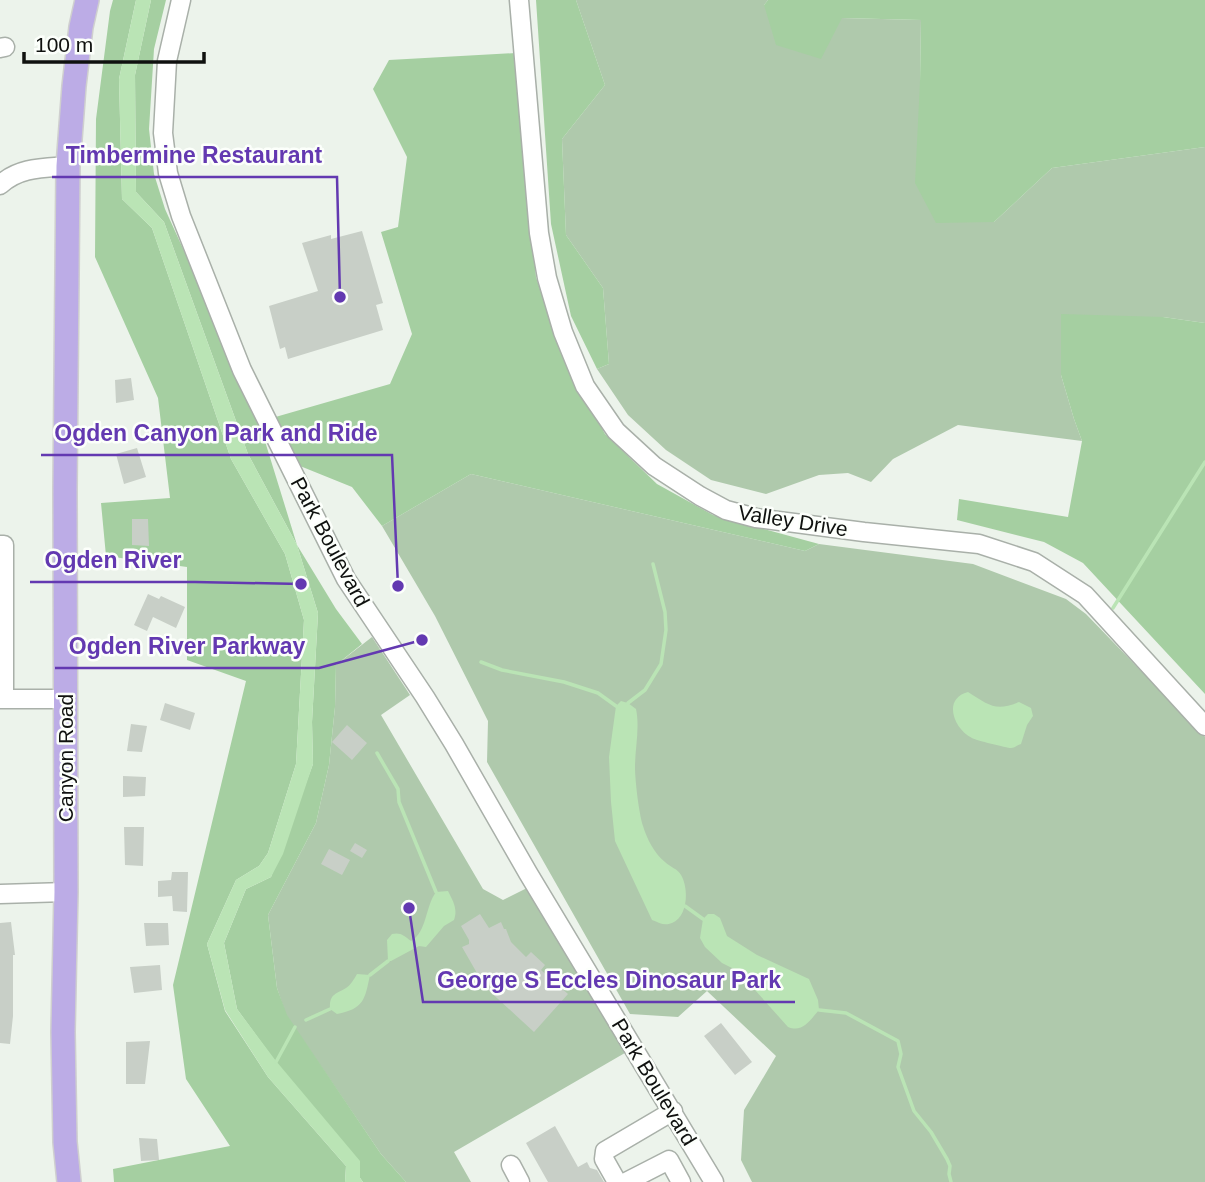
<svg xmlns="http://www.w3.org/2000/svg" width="1205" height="1182" font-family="Helvetica,sans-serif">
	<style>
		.green { fill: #afc9ac }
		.forest { fill: #a5cfa1 }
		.water { fill: #bae4b5 }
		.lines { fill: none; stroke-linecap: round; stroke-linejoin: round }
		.stream { stroke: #bae4b5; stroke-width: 3.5 }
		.building { fill: #c8cfc7 }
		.minor-casing { stroke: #a9b0a9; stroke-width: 21 }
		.major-casing { stroke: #cfcfcf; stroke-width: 26 }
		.minor { stroke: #fff; stroke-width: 18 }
		.major { stroke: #bcace6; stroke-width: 23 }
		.labels { text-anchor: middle; stroke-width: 5; stroke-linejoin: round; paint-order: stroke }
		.street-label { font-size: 21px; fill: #0f110f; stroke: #fcfffb }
		.leader { fill: none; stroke: #6339b1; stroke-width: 2.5 }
		.callout-dot { fill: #6339b1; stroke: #fcfffb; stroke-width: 2.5 }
		.callout-label { font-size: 23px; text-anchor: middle; font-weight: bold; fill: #6339b1; stroke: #fcfffb; stroke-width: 5; stroke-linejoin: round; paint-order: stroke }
	</style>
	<rect width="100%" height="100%" fill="#ecf3eb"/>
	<path class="green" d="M576 0H768L764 5 842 18 921 20 920 81 994 222 1052 168 1205 147V323L1163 317 1061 375 1074 419 1082 441 958 425 893 459 871 482 848 473 819 475 766 494 711 480 666 450 628 415 597 369 609 364 603 288 566 235 562 139 605 85Z
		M471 474 805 551 819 544 973 564 1066 599 1086 614 1205 737V1182H752L741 1160 744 1110 776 1056 707 991 678 1017 630 1014 487 762 488 721 435 616 382 526Z
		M372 637 410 695 381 715 483 889 503 900 533 885 630 1050 454 1152 471 1182H406L381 1154 286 1015 277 988 268 915 316 823 329 765 335 707 336 665Z"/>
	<path class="forest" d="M113 0H136L119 79 122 199 152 228 231 459 285 554 304 620 296 764 268 853 259 866 236 880 207 944 225 1011 268 1077 346 1166 345 1182H114L113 1169 230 1146 186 1079 173 985 246 681 187 660V567L106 556 101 503 170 498 158 398 95 257 96 119 110 11Z
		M151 0H166L154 49 149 129 154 174 165 209 190 264 264 438 297 545 336 609 362 644 336 665 335 707 329 765 316 823 268 915 277 988 287 1015 381 1154 406 1182H363L237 1009 224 943 246 889 271 877 313 764 312 722 318 613 297 545 248 454 164 222 136 192 135 75Z
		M536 0H576L605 85 562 139 566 235 603 288 609 364 597 369 571 316 551 224Z
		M768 0H1205V147L1052 168 994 222 936 223 915 183 920 81 921 20 842 18 821 59 776 45 764 5Z
		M516 53 536 277 553 329 571 371 605 434 657 484 713 515 819 544 805 551 471 474 382 526 352 487 300 466 272 418 390 384 412 334 381 232 398 227 407 157 373 89 389 60Z
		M1061 314 1163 317 1205 323V694L1083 563 1044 542 957 520 959 499 1068 517 1082 441 1074 419 1061 375Z"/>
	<path class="water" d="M136 0H151L135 75 136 192 164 222 248 454 297 545 318 613 312 722 313 764 283 854 271 877 246 889 224 943 237 1009 276 1061 360 1161V1178L363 1182H345L346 1166 268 1077 225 1010 207 944 236 880 259 866 268 853 296 764 304 620 285 554 231 459 152 228 122 199 119 79Z
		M968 692C989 705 995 712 1019 702L1031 708 1033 716 1027 725 1021 744C1017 745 1014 748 1011 748 1007 748 975 740 972 738 954 729 942 699 968 692Z
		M621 701 628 703 636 709C640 728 635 748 635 767 635 780 639 814 643 826 647 839 654 853 665 862 670 867 678 869 681 875 689 888 688 917 672 923 664 926 660 923 652 920L615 841 611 802 609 757 616 706Z
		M448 891C453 901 458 909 454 920L444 926 426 947 419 946 391 961H388L387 940 392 934C401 932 404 936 411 941 427 932 425 907 436 892Z
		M708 914H714L720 918 727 936 757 955 809 979 818 1000 819 1010C810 1020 803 1033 788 1027L738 971 722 963 705 947 700 938 703 919Z
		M357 974 370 975C365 999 364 1009 337 1014L330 1009C329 994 336 994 346 988 351 985 354 979 357 974Z"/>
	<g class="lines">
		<path class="stream" d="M1113 608 1205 462
			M481 662 502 670 564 682 598 693 616 706
			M628 703 645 690 661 664 666 630 665 612 653 564
			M377 753 398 789 399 802 436 892
			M685 906 703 919
			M370 975 388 961
			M819 1010 846 1013 898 1041 901 1054 898 1067 914 1111 931 1132 947 1159 950 1166 949 1174 951 1182
			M306 1020 330 1009
			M276 1062 295 1027"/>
	</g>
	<path class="building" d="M362 231 383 303 376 305 383 330 288 359 285 347 280 349 269 306 318 291 302 243 331 235V239Z
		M131 378 134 400 116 403 115 380Z
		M137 448 146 477 124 484 116 454Z
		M132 519H148L149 546 132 545Z
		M148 594 159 599 161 596 185 607 176 628 153 617 147 631 134 625Z
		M165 703 195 713 190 730 160 720Z
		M131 724 147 726 142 752 127 751Z
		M347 725 367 743 352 760 332 742Z
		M123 776 146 777 145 796 123 797Z
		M124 827H144L143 866 125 865Z
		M355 843 367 850 362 858 350 851Z
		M329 849 350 860 342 875 321 864Z
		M172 872H188L187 912 173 911 172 896 158 897V881L171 880Z
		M480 914 489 928 501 922 504 929H506L511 942 526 957 531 952 545 965 541 970 568 994 534 1032 485 987 462 947 469 944V940L461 926Z
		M11 922 15 955H13V1016L10 1044 0 1043V923Z
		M144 923H168L169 945 146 946Z
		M160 965 162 990 134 993 130 967Z
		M721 1023 752 1062 735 1075 704 1036Z
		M150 1041 145 1084H126V1042Z
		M555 1126 578 1167 587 1162 590 1168 597 1170 604 1182H548L526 1143Z
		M139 1138 157 1139 159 1160 141 1161Z"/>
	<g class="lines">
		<defs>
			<path id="minor" d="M181 0 167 61 163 133 168 173 181 216 242 370 346 579 425 697 454 744 528 873 714 1182
				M519 0 539 233 547 278 563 332 585 386 616 431 654 466 700 496 726 510 756 518 864 532 979 544 1034 562 1085 595 1205 726
				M0 48 5 47
				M0 185C19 167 44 168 68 166
				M0 545H4V698
				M0 699H66
				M0 894 66 892
				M511 1165 520 1182
				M617 1182 604 1159 605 1151 673 1111
				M626 1182 669 1160 681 1182"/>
			<path id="major" d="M69 1182 65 1142 63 1032 66 892 65 489 68 166 74 86 81 27 87 0"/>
		</defs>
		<use href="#minor" class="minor-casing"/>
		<use href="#major" class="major-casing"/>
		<use href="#minor" class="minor"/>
		<use href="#major" class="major"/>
	</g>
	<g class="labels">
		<g class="street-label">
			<text transform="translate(793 521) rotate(9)" y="7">Valley Drive</text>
			<text transform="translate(330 542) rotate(62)" y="7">Park Boulevard</text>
			<text transform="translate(66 758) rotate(-90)" y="7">Canyon Road</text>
			<text transform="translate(654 1082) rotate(59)" y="7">Park Boulevard</text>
		</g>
	</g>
	<path class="leader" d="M340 297L337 177H52M398 586L392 455H41M301 584L195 582H30M422 640L319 668H55M409 908L423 1002H795"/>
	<g class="callout-dot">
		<circle cx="340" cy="297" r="7"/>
		<circle cx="398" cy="586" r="7"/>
		<circle cx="301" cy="584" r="7"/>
		<circle cx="422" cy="640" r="7"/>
		<circle cx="409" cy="908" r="7"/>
	</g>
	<g class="callout-label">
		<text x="194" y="163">Timbermine Restaurant</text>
		<text x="216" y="441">Ogden Canyon Park and Ride</text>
		<text x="113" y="568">Ogden River</text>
		<text x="187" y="654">Ogden River Parkway</text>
		<text x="609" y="988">George S Eccles Dinosaur Park</text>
	</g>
	<path d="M24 52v10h180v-10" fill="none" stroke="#0f110f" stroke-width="3.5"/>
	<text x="35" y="52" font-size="21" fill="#0f110f" stroke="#fcfffb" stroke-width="5" paint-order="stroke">100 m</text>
</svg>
